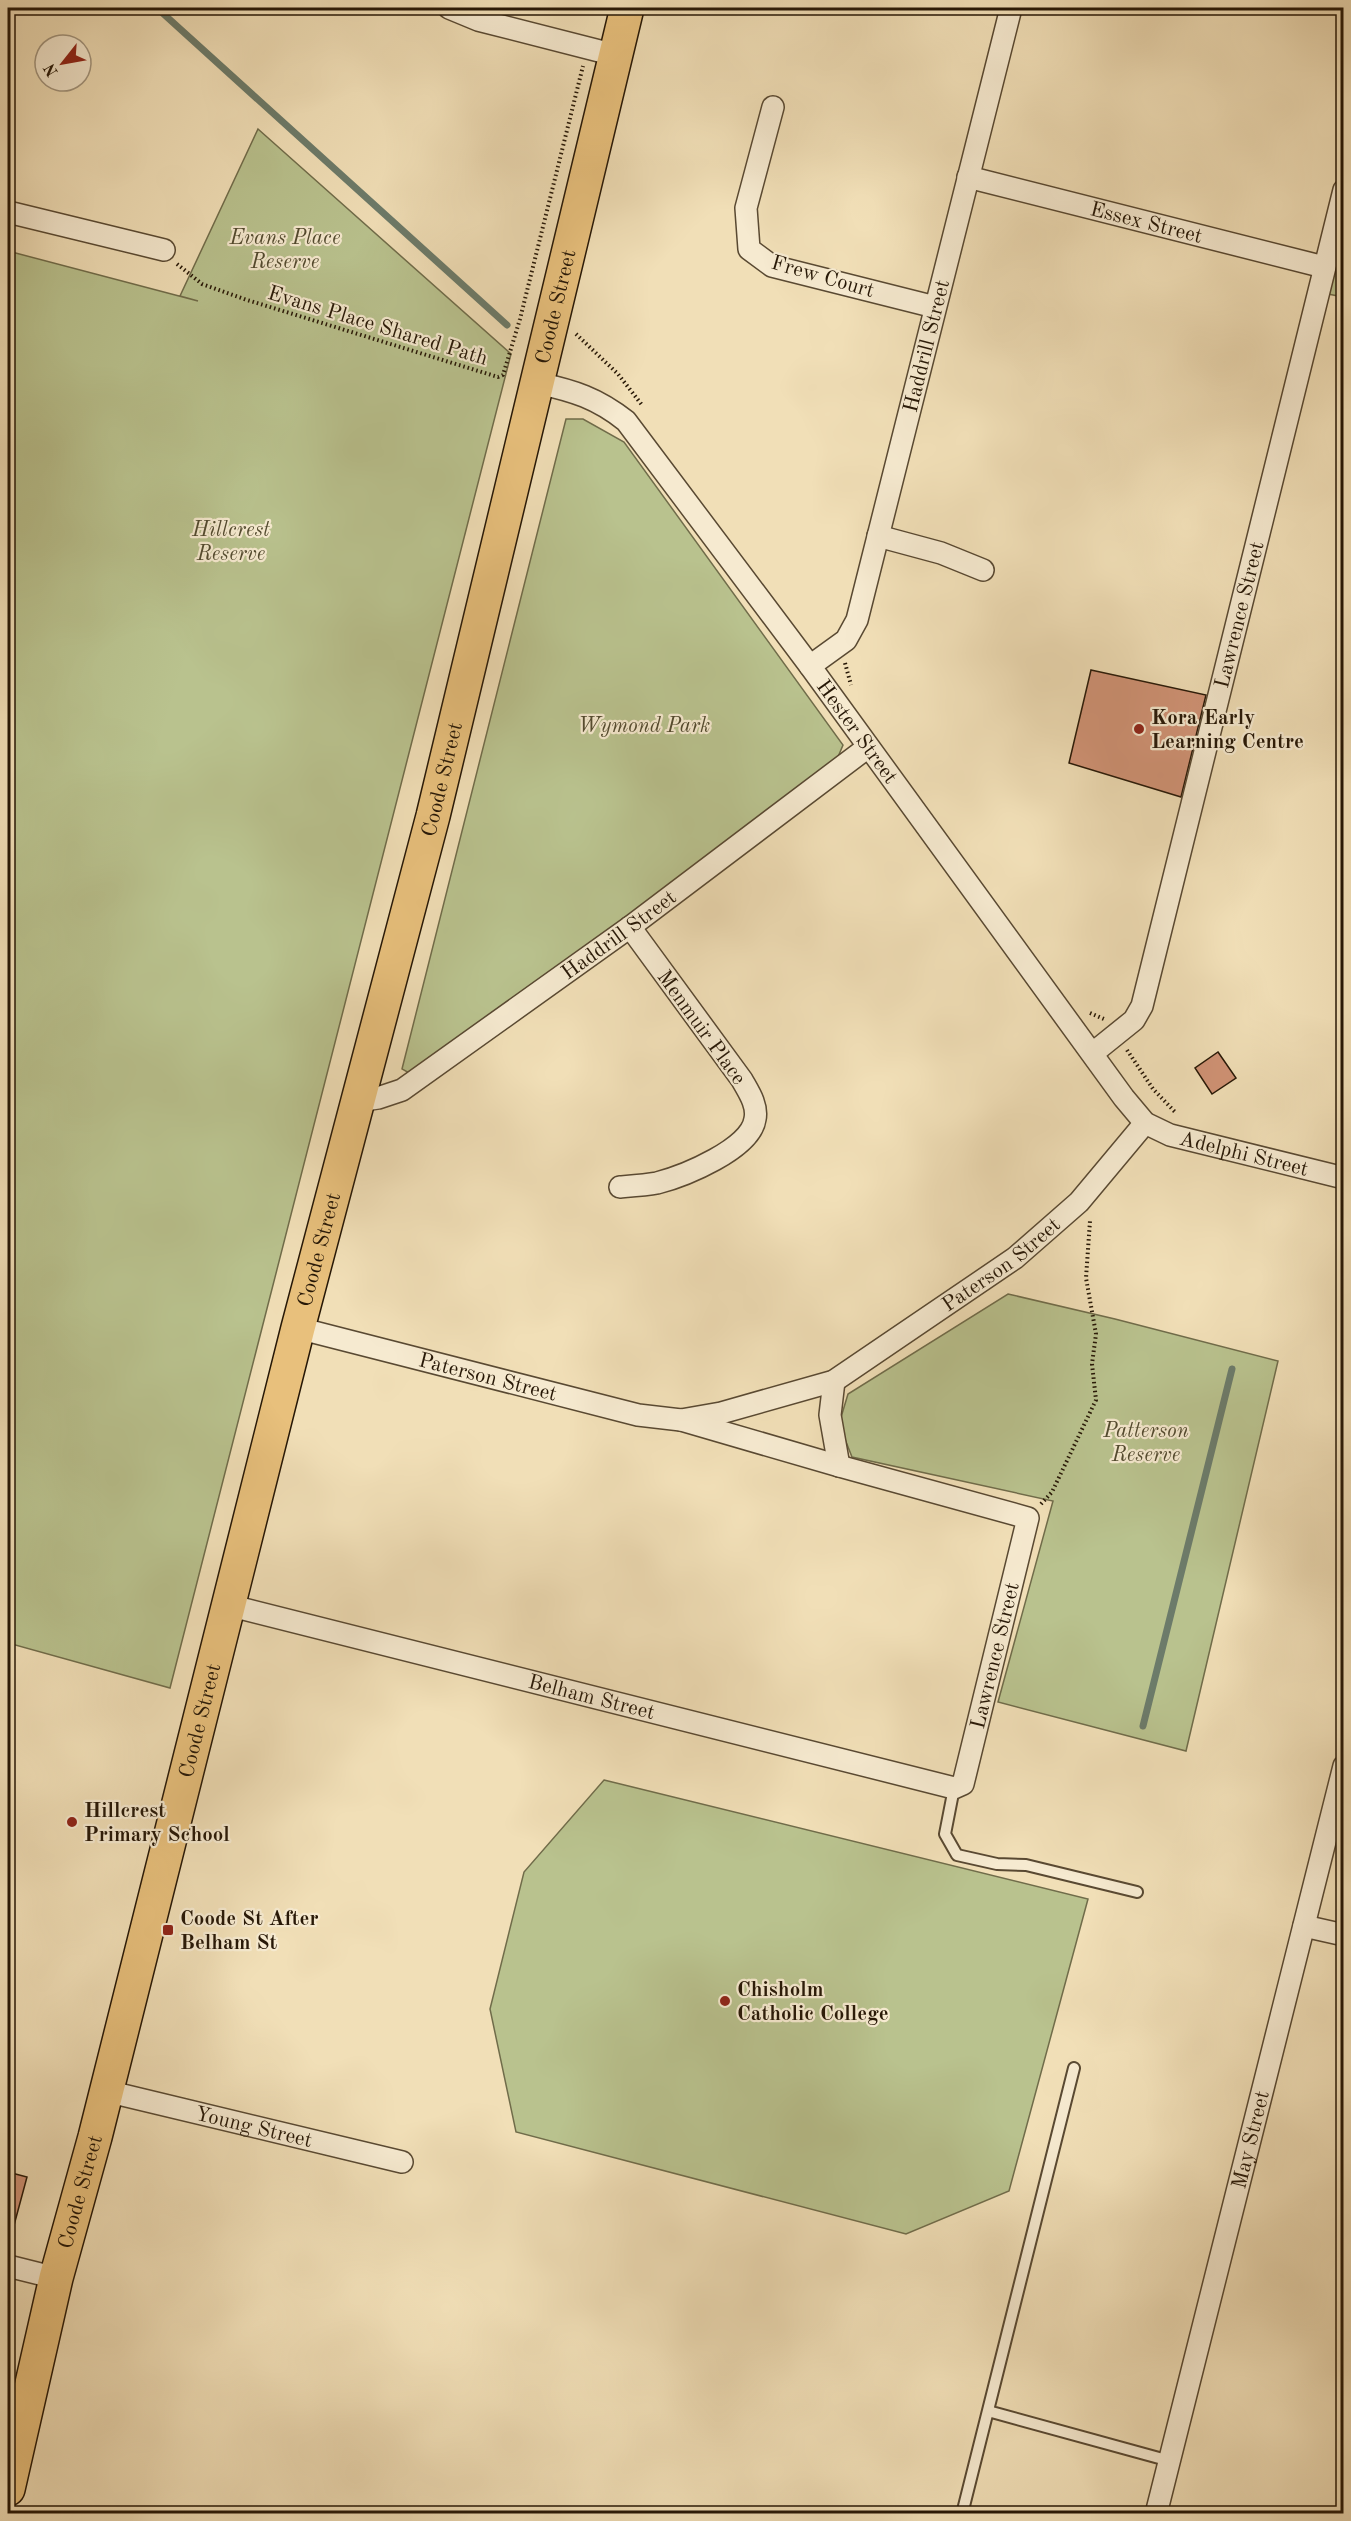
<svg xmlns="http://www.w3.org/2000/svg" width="1351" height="2521" font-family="'Old Standard TT',serif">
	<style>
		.green { fill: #b9c28e; stroke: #706c4a; stroke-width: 1.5 }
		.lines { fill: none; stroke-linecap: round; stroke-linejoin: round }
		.stream { stroke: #6c7b6a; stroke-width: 7 }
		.building { fill: #d19376; stroke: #261706; stroke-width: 1.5 }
		.service-casing { stroke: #594932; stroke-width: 14 }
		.minor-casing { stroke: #594932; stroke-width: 24 }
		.primary-casing { stroke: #261706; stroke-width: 36 }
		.path { stroke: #261706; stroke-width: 4; stroke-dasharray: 1.5 3; stroke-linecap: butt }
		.service { stroke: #f6ead0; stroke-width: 10 }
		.minor { stroke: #f6ead0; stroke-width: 21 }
		.primary { stroke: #e8c07c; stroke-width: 33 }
		.poi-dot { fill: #8f2418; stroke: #f6ead0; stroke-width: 2 }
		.labels { text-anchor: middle; stroke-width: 4.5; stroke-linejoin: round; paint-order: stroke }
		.street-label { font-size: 21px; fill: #261706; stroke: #f6ead0 }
		.park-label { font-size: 21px; font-style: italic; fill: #524a2f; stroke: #f6ead0 }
		.poi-label { font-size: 21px; font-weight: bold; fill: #261706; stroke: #f6ead0; text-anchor: start }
	</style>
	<rect width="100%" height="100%" fill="#f1dfb7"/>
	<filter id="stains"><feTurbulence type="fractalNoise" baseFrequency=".00333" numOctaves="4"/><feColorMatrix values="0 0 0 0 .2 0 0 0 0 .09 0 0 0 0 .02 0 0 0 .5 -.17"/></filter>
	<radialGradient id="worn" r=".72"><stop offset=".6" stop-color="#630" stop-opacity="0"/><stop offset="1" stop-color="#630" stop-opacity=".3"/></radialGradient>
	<path class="green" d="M258 129 511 354 170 1688 8 1643V251L198 301 180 296Z
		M1343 229V297L1318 292Z
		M566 419H583L624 442 843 745 832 771 418 1078 402 1069Z
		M1008 1294 1115 1319 1278 1361 1186 1751 998 1702 1053 1501 852 1457 839 1424 848 1394Z
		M604 1780 1088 1899 1009 2191 906 2234 516 2132 490 2009 524 1872Z"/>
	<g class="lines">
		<path class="stream" d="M157 8 507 325
			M1143 1726 1232 1369"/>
	</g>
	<path class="building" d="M1091 670 1206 695 1181 797 1069 763Z
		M1218 1052 1236 1078 1212 1094 1195 1068Z
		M8 2172 27 2177 13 2229H8Z"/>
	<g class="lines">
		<defs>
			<path id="service" d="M954 1788 945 1834 957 1855 997 1864 1026 1865 1137 1892
				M988 2411 1170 2461
				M962 2514 1074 2068"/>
			<g id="minor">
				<path d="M449 8 478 20 615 55"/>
				<path d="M773 107 746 208 749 249 772 266 935 307"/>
				<path id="s1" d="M968 177 1324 267"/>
				<path d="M8 212 164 250"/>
				<path id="s2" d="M538 383C574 391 597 398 626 421L810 666 1124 1098 1145 1123 1170 1135 1344 1178"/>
				<path d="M878 536 941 553 983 570"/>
				<path id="s3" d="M810 666 846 640 857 620 1011 8"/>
				<path id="s4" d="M1093 1053 1134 1020 1142 1006 1344 190"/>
				<path id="s5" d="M358 1101 378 1098 402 1090 630 927 868 747"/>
				<path d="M620 1187C632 1186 646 1185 657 1183 684 1176 751 1149 755 1119 758 1105 748 1091 742 1080L630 927"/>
				<path id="s6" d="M298 1328 638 1415 681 1420 721 1413 834 1381 1015 1258 1079 1202 1145 1123"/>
				<path d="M834 1381 830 1415 839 1466"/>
				<path id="s7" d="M228 1605 954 1788 963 1784 1028 1518 839 1466 681 1420"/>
				<path d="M1304 1926 1344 1935"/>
				<path id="s8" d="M106 2091 402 2162"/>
				<path d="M8 2266 56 2278"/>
				<path id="s9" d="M1156 2514 1344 1766"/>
			</g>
			<g id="primary">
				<path id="s10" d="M8 2489 56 2278 95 2137 298 1328 433 816 627 8"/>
			</g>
		</defs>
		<use href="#service" class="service-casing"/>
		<use href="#minor" class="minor-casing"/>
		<use href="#primary" class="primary-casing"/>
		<path class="path" d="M177 264 202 284 244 299 498 377 503 375 520 319 583 66
			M576 334 618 374 642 405
			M845 663 851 685
			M1090 1013 1104 1019
			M1127 1050 1153 1089 1175 1112
			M1041 1504 1052 1492 1096 1400 1092 1364 1096 1334 1086 1278 1090 1221"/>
		<use href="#service" class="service"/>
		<use href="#minor" class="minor"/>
		<use href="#primary" class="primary"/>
	</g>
	<g class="poi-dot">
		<circle cx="1139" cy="729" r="6"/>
		<circle cx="72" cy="1822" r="6"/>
		<rect x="162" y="1924" width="12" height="12" rx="3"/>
		<circle cx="725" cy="2001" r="6"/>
	</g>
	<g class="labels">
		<g class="street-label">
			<text dy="7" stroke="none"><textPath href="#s1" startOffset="184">Essex Street</textPath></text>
			<text transform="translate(823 276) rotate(16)" y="7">Frew Court</text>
			<text dy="7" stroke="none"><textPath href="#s10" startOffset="2250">Coode Street</textPath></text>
			<text transform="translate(378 325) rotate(17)" y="7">Evans Place Shared Path</text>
			<text dy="7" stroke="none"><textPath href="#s3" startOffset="350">Haddrill Street</textPath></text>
			<text dy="7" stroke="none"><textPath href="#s4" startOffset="472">Lawrence Street</textPath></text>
			<text dy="7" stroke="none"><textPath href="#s2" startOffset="484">Hester Street</textPath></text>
			<text dy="7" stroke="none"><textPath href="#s10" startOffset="1764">Coode Street</textPath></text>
			<text dy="7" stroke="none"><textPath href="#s5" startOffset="312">Haddrill Street</textPath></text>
			<text transform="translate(702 1027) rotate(54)" y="7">Menmuir Place</text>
			<text dy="7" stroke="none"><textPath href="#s2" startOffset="1074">Adelphi Street</textPath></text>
			<text dy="7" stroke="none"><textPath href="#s10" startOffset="1278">Coode Street</textPath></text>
			<text dy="7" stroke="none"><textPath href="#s6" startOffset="756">Paterson Street</textPath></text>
			<text dy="7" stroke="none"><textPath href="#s6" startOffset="196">Paterson Street</textPath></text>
			<text dy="7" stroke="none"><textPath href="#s7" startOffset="891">Lawrence Street</textPath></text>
			<text dy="7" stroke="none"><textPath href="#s7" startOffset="375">Belham Street</textPath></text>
			<text dy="7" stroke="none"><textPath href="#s10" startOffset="792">Coode Street</textPath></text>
			<text dy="7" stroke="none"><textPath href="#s8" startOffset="152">Young Street</textPath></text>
			<text dy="7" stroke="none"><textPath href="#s9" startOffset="386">May Street</textPath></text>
			<text dy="7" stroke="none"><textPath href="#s10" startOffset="306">Coode Street</textPath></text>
		</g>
		<g class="park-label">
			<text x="285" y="244">Evans Place<tspan x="285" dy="24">Reserve</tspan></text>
			<text x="231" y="536">Hillcrest<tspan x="231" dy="24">Reserve</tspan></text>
			<text x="644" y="732">Wymond Park</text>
			<text x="1146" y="1437">Patterson<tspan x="1146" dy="24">Reserve</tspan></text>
		</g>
		<g class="poi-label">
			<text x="1151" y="724">Kora Early<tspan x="1151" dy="24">Learning Centre</tspan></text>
			<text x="84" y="1817">Hillcrest<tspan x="84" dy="24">Primary School</tspan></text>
			<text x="180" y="1925">Coode St After<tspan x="180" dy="24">Belham St</tspan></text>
			<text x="737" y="1996">Chisholm<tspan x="737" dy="24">Catholic College</tspan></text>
		</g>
	</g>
	<rect width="1351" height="2521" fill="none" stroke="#f1dfb7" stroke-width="30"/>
	<rect x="9" y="9" width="1333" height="2503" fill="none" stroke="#261706" stroke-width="3"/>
	<rect x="15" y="15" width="1321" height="2491" fill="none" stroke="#261706" stroke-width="1.5"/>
	<g transform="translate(63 63) rotate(239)"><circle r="28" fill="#f6ead0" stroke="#a3967f" stroke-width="1.5"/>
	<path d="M0-4.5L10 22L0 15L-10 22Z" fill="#8f2418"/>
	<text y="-9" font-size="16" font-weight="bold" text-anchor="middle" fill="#261706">N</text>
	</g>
	<rect width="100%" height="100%" filter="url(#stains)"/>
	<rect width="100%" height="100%" fill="url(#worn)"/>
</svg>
